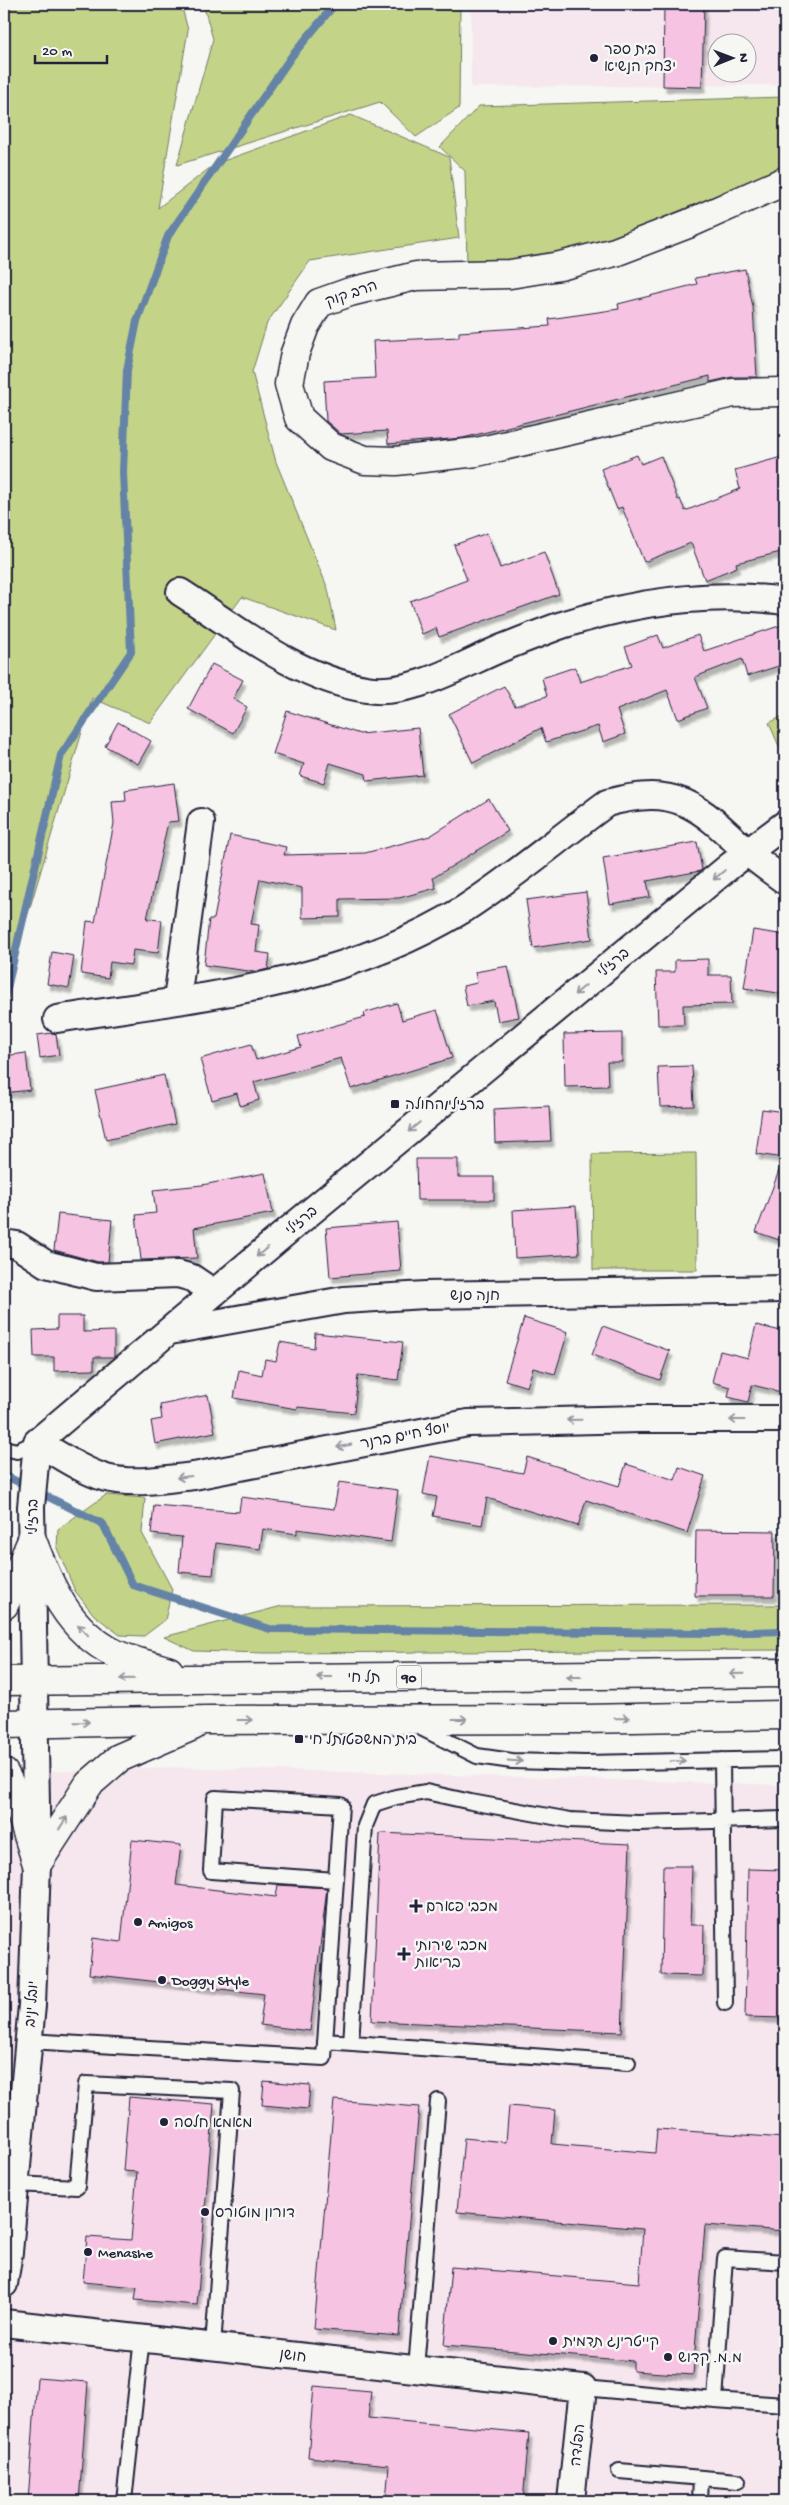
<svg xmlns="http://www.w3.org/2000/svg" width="789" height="2505" font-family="'Gochi Hand','Playpen Sans Hebrew',sans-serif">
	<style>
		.built { fill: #f6e7ee; fill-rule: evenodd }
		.green { fill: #c3d489; stroke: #727b62 }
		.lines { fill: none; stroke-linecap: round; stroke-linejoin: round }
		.stream { stroke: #6583a6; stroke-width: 8 }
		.building { fill: #f6c3e3; stroke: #22223b; filter: url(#shadow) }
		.service-casing { stroke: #22223b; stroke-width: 18 }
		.minor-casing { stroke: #22223b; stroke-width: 30 }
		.tertiary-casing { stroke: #22223b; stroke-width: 31 }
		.trunk-casing { stroke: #22223b; stroke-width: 31 }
		.service { stroke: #f6f6f2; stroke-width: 14 }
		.minor { stroke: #f6f6f2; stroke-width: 26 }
		.tertiary { stroke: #f6f6f2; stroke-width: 28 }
		.trunk { stroke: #f6f6f2; stroke-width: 28 }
		.oneway { stroke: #9797a0 }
		.poi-dot { fill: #22223b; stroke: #f6f6f2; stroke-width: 2 }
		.labels { text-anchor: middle; stroke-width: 5; stroke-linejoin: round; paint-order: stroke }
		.shield { fill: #f6f6f2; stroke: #626272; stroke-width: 1 }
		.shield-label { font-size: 14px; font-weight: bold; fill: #22223b }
		.poi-label { font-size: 15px; fill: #22223b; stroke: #f6f6f2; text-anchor: start }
		.street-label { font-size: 15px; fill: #22223b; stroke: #f6f6f2 }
	</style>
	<defs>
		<filter id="shadow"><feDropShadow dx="3" dy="5.5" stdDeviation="1" flood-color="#0004"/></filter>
	</defs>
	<rect width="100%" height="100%" fill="#f6f6f2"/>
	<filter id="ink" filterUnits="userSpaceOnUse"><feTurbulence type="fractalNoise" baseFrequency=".02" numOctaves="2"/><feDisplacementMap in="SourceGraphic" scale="10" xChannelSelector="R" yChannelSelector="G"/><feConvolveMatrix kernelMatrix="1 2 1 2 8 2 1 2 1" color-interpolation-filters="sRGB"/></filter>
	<g filter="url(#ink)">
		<path class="built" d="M471 4H785V85L471 87ZM716 42H746V72H716Z
			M172 1767 785 1785V2501H4V1773Z"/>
		<path class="green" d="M4 4H181L188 30 158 208 215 164 351 115 449 157 459 238 310 261 267 323 252 372 276 462 328 589 336 630 242 597 150 723 92 698 4 995Z
			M203 4H460L459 108 416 137 380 102 177 165 213 39Z
			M785 97V167L657 220 583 256 467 263 465 171 440 147 479 106Z
			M785 715V760L769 723Z
			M696 1153 697 1270H593L592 1154Z
			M106 1495 145 1498 142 1533 172 1589 165 1620 144 1636 120 1635 94 1615 75 1591 57 1548 58 1529Z
			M785 1605V1650L265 1653 194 1651 164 1637 282 1606Z"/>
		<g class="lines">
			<path class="stream" d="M4 1001 61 755 131 652 123 472 127 370 137 321 168 236 291 57 335 4
				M4 1475 103 1524 133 1585 270 1629 710 1633 785 1631"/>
		</g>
		<path class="building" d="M664 4H704L702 87 663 86Z
			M745 269 753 307 757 377H732L710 382V376L463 438 388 444 387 431 341 434 326 421 324 381 375 378 373 341 459 337V332L550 326 549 319 619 309 618 304 697 284 695 278Z
			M637 455 641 464 661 456 678 500 680 499 685 511 740 489 735 470 785 456V551L736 563 737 567 705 580 691 543 644 562 622 507 617 509 601 469Z
			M487 533 500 568 544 552 559 594 439 637 436 628 422 634 410 601 467 580 454 545Z
			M785 624V664L747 676 742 659 695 677 707 708 678 719 667 690 617 710 625 734 603 742 598 726 546 742 541 728 473 763 449 714 504 686 515 706 547 696 542 678 575 667 580 682 632 665 625 647 658 635 663 648 698 635 704 651Z
			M212 664 243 680 233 699 247 707 233 733 188 709Z
			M287 711 360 734 418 728 423 775 367 781 366 774 330 763 324 783 300 776 304 764 273 754Z
			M118 722 151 741 138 764 105 746Z
			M174 783 179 821 168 822 147 919 162 920 158 953 133 950 131 965 110 962 108 978 81 974 87 921 95 922 114 823 112 802 126 801 125 790Z
			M489 799 508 831 433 878 436 888 399 898 340 899V917L302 918V888L260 879 251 924 259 925 256 952 270 954 268 969 256 972 204 965 209 919H214L230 835 286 847 284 855 365 853 430 836Z
			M697 842 702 870 700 871 647 881 650 897 610 904 603 858Z
			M586 892 592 939 533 948 526 900Z
			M753 930 785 935V994L744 988Z
			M52 952 74 956 69 988 47 984Z
			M708 959V975H731L732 1004 683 1005 684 1025H658L656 972H675V960Z
			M508 966 519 1017 498 1021 494 1001 467 1006 463 986 477 983 475 972Z
			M397 1003 402 1020 437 1010 452 1058 351 1089 341 1058 254 1082 259 1100 240 1106 237 1093 212 1100 200 1059 251 1044 256 1060 301 1047 298 1036 365 1017 364 1013Z
			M52 1033 56 1034 59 1055 40 1058 37 1035Z
			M622 1033V1062H607L608 1086 565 1087 564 1034Z
			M26 1053 30 1090 4 1093V1056Z
			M692 1066 694 1106 660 1107 658 1067Z
			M164 1075 175 1124 106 1140 95 1090Z
			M549 1106 551 1141 495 1143 494 1109Z
			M762 1109 785 1112V1158L756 1154Z
			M416 1159H458V1177H494V1200H417Z
			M783 1160H785V1242L756 1232Z
			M265 1173 273 1213 194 1228 197 1258 141 1260 136 1215 156 1213 153 1190 202 1185Z
			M576 1206 579 1254 515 1258 513 1210Z
			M58 1214 112 1220 108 1262H98L54 1250Z
			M397 1222 401 1271 330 1277 326 1228Z
			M57 1316H83V1332L114 1331V1357H94V1370L54 1371V1357H34L33 1330 57 1329Z
			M524 1318 568 1332 555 1374 533 1368 527 1387 505 1380Z
			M756 1325 785 1332V1393L752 1385 748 1402 728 1397 730 1387 712 1382 720 1351 748 1358Z
			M603 1326 670 1351 660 1380 592 1355Z
			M315 1333 403 1342 398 1380 358 1375 354 1413 298 1407 297 1409 234 1398 239 1370 262 1375 265 1359 276 1361 280 1342 314 1348Z
			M208 1395 215 1432 155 1444 151 1421 162 1419 160 1405Z
			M430 1456 523 1473 527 1457 619 1486 626 1464 675 1480 679 1467 705 1476 687 1533 586 1500 578 1526 487 1498 482 1525 433 1516 437 1497 423 1494Z
			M339 1482 398 1490 391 1542 297 1529V1534L263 1529 260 1549 216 1543 213 1575 179 1572 182 1537 151 1534 154 1505 239 1512 241 1497 334 1509Z
			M696 1530 775 1531 774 1596H695Z
			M380 1833 630 1844 622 2032 372 2021Z
			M132 1840 181 1845 176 1885 276 1897 278 1885 327 1888 310 2031 260 2025 264 1994 89 1974 93 1938 121 1942Z
			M663 1866H692L690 1925H704L703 1976 661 1975Z
			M748 1869 785 1870V2018L745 2017Z
			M264 2081 310 2085 308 2109 262 2105Z
			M129 2097 214 2104 197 2305 135 2300 137 2287 83 2282 87 2237 131 2240 137 2172 123 2171Z
			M334 2100 419 2107 399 2336 314 2329Z
			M509 2106 555 2110 552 2144 655 2153 657 2129 785 2138V2231L705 2225 693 2375 633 2371V2361L444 2345 451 2267 639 2283 643 2229 457 2212 464 2138 506 2142Z
			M37 2378 88 2382 79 2501H28Z
			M314 2386 371 2391 368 2418 529 2433 523 2501H386L389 2465 308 2457Z"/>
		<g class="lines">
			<defs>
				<path id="service" d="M4 1448 17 1451 37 1442
					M415 1725 477 1756 512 1761 585 1763 785 1759
					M722 1760 725 2003
					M28 2041 324 2058 341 1805 215 1798 211 1871 336 1880
					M325 2041 628 2063
					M351 2043 365 1826 374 1804 396 1797 426 1792 471 1802 570 1820 638 1823 785 1819
					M15 2184 77 2187 86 2084 232 2091 213 2346
					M785 2262 725 2258 715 2400 785 2405
					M416 2369 438 2101
					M583 2388 715 2400
					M619 2471 738 2481
					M124 2501 142 2338
					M700 2501 701 2478"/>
				<path id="minor" d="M180 592C238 629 297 678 366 689 410 697 463 664 502 648 522 640 542 632 562 625 633 602 711 591 785 601
					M177 1000 201 822
					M57 1019C198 997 340 986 464 909 514 877 559 838 607 803 676 784 698 805 746 851 758 862 772 871 785 881
					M4 1243 17 1245 46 1264 96 1277 178 1274 192 1278 214 1293
					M170 1331 344 1300 425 1295 785 1289
					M37 1442C58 1454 82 1471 106 1478 134 1485 166 1479 194 1476L468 1423 641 1419H785
					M4 2284 9 2252 32 2005 37 1864 31 1507 37 1442 285 1233 731 865 785 824
					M4 2323 583 2388 571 2501"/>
				<path id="tertiary" d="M785 181 688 224 615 252 560 266 510 274 416 276 350 292 319 303 305 326 295 353 289 384 299 418 331 447 365 460 396 461 477 452 733 393 785 392"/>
				<path id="trunk" d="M32 1540C49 1585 68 1630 114 1653 130 1661 151 1665 169 1671
					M4 1605 32 1540
					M4 1681 785 1673
					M4 1724 209 1720 584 1719 785 1715
					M4 1773 15 1794 37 1864
					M37 1864 89 1784 119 1758 193 1726"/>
			</defs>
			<use href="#service" class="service-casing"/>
			<use href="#minor" class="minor-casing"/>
			<use href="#tertiary" class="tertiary-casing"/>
			<use href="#trunk" class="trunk-casing"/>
			<use href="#service" class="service"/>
			<use href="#minor" class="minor"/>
			<use href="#tertiary" class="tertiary"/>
			<use href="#trunk" class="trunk"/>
		</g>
		<defs><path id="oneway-shaft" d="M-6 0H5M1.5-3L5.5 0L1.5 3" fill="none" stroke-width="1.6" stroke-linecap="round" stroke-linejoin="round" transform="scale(1.25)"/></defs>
		<g class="oneway">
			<use href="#oneway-shaft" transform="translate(719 875) rotate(140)"/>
			<use href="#oneway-shaft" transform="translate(580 990) rotate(140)"/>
			<use href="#oneway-shaft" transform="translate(414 1127) rotate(140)"/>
			<use href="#oneway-shaft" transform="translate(262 1252) rotate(140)"/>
			<use href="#oneway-shaft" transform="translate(574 1420) rotate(179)"/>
			<use href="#oneway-shaft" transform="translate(737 1420) rotate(-180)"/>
			<use href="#oneway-shaft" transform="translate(344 1446) rotate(169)"/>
			<use href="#oneway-shaft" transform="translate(184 1477) rotate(173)"/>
			<use href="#oneway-shaft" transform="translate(83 1630) rotate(-134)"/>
			<use href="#oneway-shaft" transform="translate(737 1674) rotate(179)"/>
			<use href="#oneway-shaft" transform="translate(324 1677) rotate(180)"/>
			<use href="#oneway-shaft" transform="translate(574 1677) rotate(180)"/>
			<use href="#oneway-shaft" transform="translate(127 1679) rotate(179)"/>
			<use href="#oneway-shaft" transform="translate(622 1718) rotate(-1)"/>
			<use href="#oneway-shaft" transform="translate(460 1719)"/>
			<use href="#oneway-shaft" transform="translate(245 1720)"/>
			<use href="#oneway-shaft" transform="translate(82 1722) rotate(-1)"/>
			<use href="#oneway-shaft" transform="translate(515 1761) rotate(4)"/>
			<use href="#oneway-shaft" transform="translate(678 1761) rotate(-1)"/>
			<use href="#oneway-shaft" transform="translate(63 1823) rotate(-58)"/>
		</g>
	</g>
	<g class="poi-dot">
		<circle cx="594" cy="58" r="5"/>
		<rect x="390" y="1099" width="10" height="10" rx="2.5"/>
		<rect x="294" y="1734" width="10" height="10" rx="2.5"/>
		<path d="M413.5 1898.5h5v5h5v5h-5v5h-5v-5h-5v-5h5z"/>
		<circle cx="138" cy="1922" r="5"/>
		<path d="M401.5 1946.5h5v5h5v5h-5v5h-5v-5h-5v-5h5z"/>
		<circle cx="162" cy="1980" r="5"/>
		<circle cx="164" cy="2122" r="5"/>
		<circle cx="205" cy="2212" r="5"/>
		<circle cx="88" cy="2252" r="5"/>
		<circle cx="553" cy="2341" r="5"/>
		<circle cx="668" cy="2357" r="5"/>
	</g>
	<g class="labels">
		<rect class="shield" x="396.5" y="1665.5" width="25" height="23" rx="4"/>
		<g class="shield-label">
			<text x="409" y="1682">90</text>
		</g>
		<g class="poi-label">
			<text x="604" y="54">בית ספר<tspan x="604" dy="17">יצחק הנשיא</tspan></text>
			<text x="405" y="1109">ברזילי/החולה</text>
			<text x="309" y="1744">בית המשפט/תל חי</text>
			<text x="426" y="1911">מכבי פארם</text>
			<text x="148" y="1927">Amigos</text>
			<text x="415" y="1950">מכבי שירותי<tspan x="415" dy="17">בריאות</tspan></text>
			<text x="172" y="1985">Doggy Style</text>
			<text x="174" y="2127">מאמא חלסה</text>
			<text x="215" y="2217">דורון מוטורס</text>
			<text x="98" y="2257">Menashe</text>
			<text x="563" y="2346">קייטרינג תדמית</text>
			<text x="678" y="2362">מ.מ. קדוש</text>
		</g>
		<g class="street-label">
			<text transform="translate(351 293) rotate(-19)" y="5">הרב קוק</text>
			<text transform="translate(613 962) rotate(-40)" y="5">ברזילי</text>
			<text transform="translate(301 1220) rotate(-40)" y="5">ברזילי</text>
			<text x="475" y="1300">חנה סנש</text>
			<text transform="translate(405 1435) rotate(-11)" y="5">יוסף חיים ברנר</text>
			<text transform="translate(32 1517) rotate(-89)" y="5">ברזילי</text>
			<text x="364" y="1682">תל חי</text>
			<text transform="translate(31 2004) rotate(-86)" y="5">יובל יניב</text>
			<text transform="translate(293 2355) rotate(7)" y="5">חושן</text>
			<text transform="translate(577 2445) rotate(-84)" y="5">הפלדה</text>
		</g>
	</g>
	<rect width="789" height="2505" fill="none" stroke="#f6f6f2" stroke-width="20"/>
	<rect x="10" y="10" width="769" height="2485" fill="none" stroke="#22223b" stroke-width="2" filter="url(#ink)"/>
	<g transform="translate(732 58) rotate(89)"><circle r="24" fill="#f6f6f2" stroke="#a1a1a9"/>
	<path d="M0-4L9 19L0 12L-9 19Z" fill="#22223b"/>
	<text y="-8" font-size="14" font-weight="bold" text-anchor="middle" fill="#22223b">N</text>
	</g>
	<path d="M35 55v8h72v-8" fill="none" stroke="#22223b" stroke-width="2.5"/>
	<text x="42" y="55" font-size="15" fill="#22223b" stroke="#f6f6f2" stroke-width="4" paint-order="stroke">20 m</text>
</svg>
